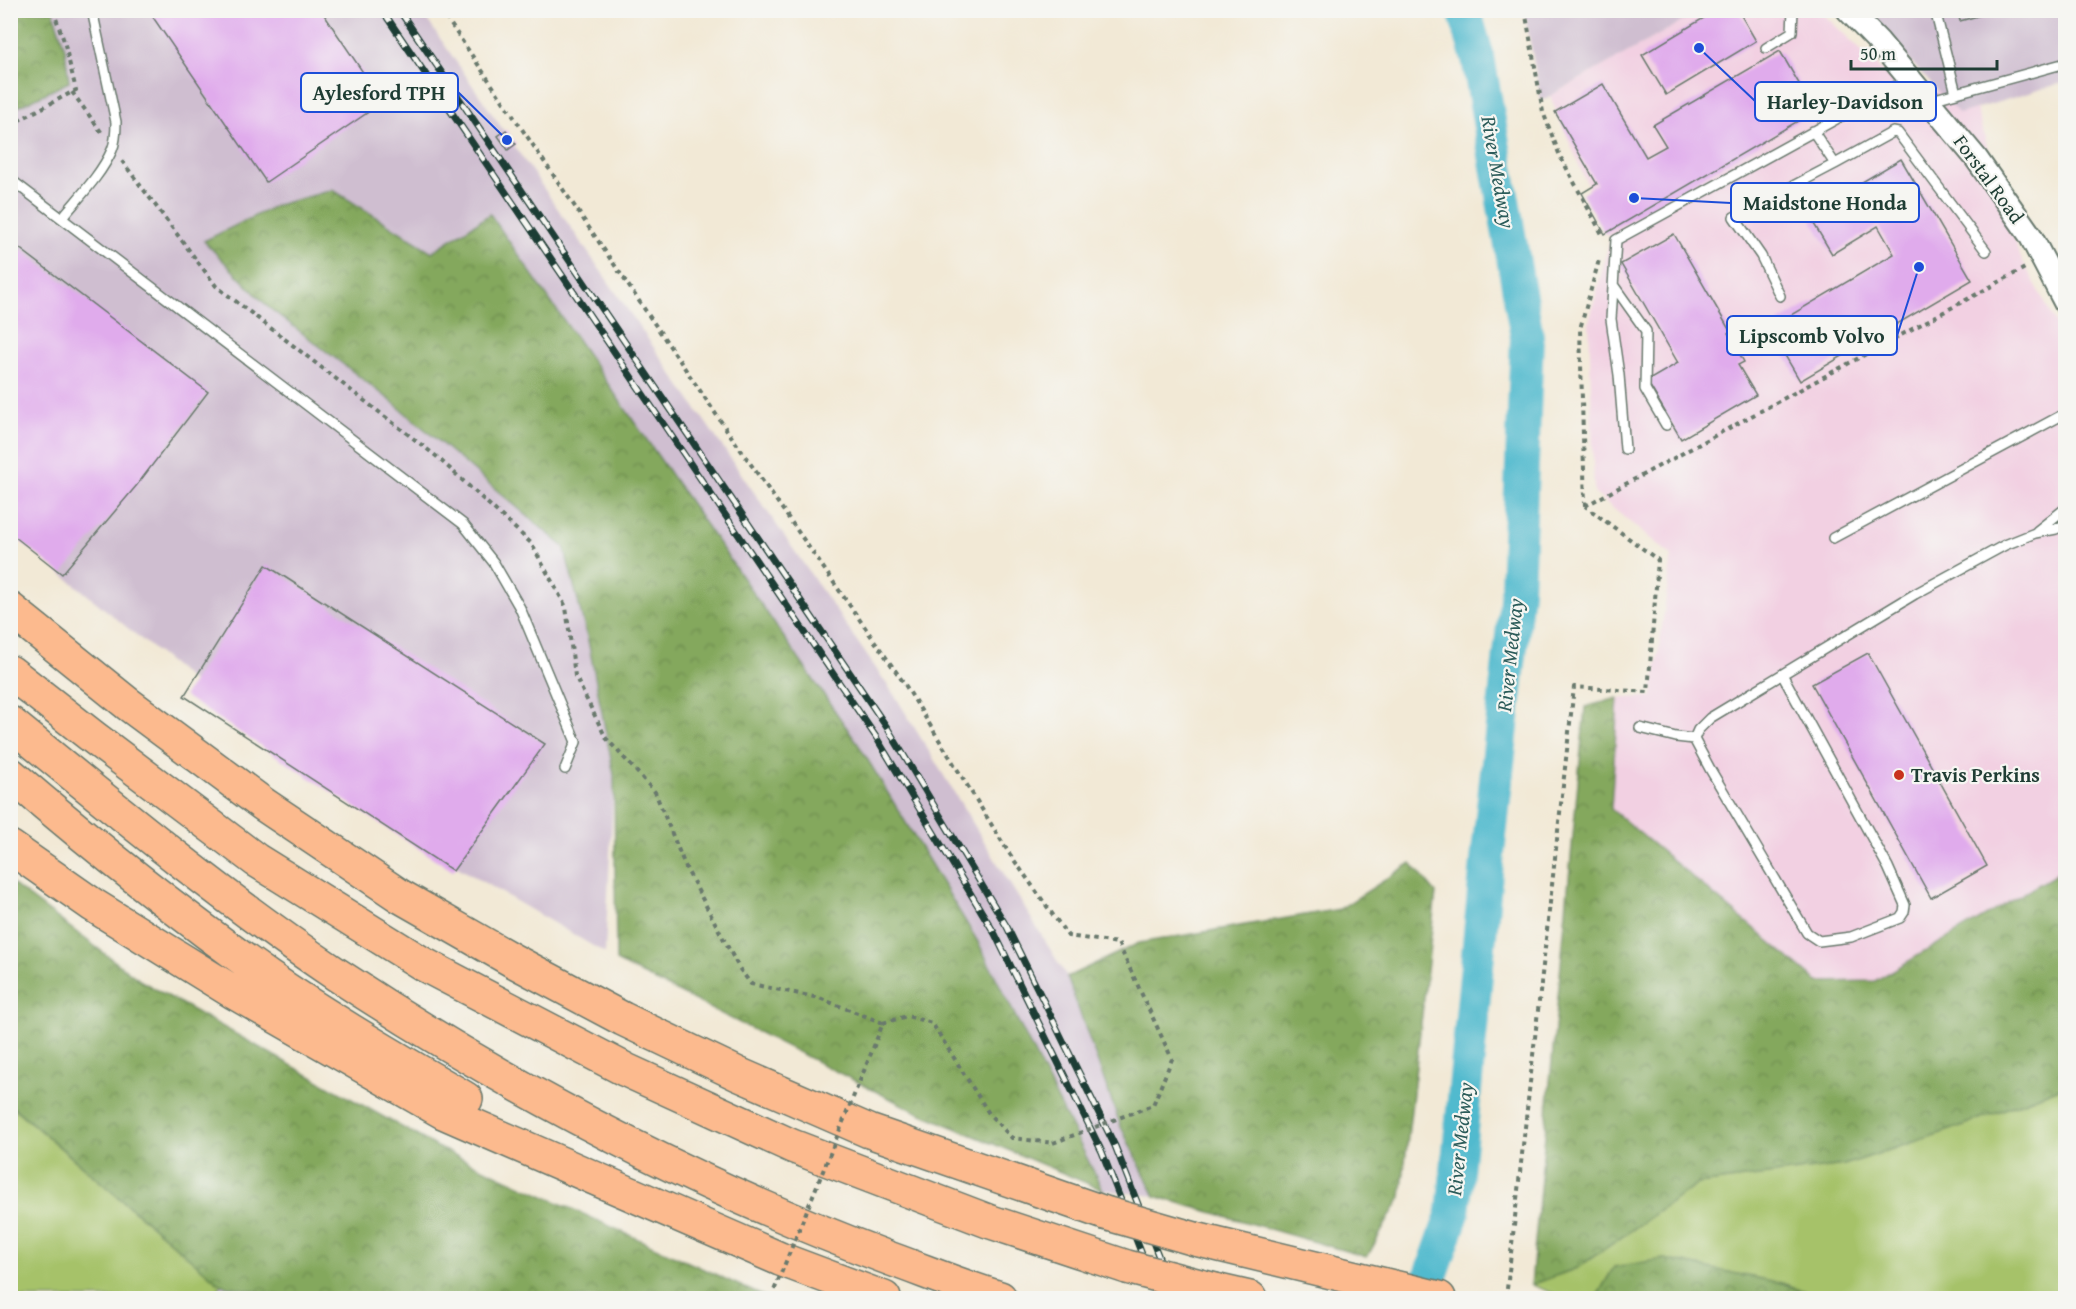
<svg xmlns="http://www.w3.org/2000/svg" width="2076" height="1309" font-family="'Gentium Book Plus',serif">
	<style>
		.built { fill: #f2d0e2 }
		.industrial { fill: #cfbed0 }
		.grass { fill: #a6c269; stroke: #62804e; stroke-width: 1.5 }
		.forest { fill: url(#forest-crowns); stroke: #527248; stroke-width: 1.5 }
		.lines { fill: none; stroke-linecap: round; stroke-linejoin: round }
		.river { stroke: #51bace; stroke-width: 34 }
		.building { fill: #e0abec }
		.service-casing { stroke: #69796d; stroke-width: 12 }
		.tertiary-casing { stroke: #69796d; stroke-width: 26 }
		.motorway-casing { stroke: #69796d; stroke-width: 36 }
		.path { stroke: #69796d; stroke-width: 4; stroke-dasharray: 4.5 4.5; stroke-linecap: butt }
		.service { stroke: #fff; stroke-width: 9 }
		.tertiary { stroke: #fff; stroke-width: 22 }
		.motorway { stroke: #fcba8e; stroke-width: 33 }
		.rail-casing { stroke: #1f3d34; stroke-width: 7 }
		.rail { stroke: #f6f6f2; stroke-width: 4.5; stroke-dasharray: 14; stroke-linecap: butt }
		.motorway-bridge-casing { stroke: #69796d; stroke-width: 36; stroke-linecap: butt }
		.path-bridge { stroke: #69796d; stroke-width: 4; stroke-dasharray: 4.5 4.5; stroke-linecap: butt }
		.motorway-bridge { stroke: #fcba8e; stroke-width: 33 }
		.poi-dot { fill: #c8321e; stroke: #f6f6f2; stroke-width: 2 }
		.labels { text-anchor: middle; stroke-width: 4.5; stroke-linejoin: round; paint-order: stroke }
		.street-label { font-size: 20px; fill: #1f3d34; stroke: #f6f6f2 }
		.poi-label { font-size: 20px; font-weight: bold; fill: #1f3d34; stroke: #f6f6f2; text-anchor: start }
		.water-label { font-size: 21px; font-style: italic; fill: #2c5c5a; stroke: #f6f6f2 }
		.leader { fill: none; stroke: #1d4ed8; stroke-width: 2 }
		.callout-dot { fill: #1d4ed8; stroke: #f6f6f2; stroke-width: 2 }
		.callout { fill: #f6f6f2; stroke: #1d4ed8; stroke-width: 2 }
		.callout-label { font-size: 21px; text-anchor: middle; font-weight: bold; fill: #1f3d34 }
	</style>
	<defs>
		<pattern id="forest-crowns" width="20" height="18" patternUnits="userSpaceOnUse" patternTransform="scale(1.5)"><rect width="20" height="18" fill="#84a85d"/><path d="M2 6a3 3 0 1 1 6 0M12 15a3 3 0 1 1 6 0" fill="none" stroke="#6b8a4e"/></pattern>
	</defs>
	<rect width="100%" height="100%" fill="#f6f6f2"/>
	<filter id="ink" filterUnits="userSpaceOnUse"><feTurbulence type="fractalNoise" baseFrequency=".0167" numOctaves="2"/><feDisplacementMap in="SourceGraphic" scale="12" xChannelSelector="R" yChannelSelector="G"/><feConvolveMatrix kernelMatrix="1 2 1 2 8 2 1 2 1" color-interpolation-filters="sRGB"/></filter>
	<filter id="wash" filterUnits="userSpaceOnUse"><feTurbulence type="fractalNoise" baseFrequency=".008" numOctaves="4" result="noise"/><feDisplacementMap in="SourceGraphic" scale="24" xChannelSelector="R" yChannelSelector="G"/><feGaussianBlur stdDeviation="1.35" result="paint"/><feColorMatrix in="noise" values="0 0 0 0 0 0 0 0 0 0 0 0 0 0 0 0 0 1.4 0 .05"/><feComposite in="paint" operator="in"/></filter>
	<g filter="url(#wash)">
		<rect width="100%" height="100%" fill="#f2e9d6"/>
		<path class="built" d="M1701 11H1820L1916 103 1966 74 2019 254 2065 340V869L1875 981 1818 982 1611 809 1618 698 1652 697 1672 556 1594 493 1589 322 1610 239 1550 96Z"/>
		<path class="industrial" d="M1524 10H1701V11L1541 101Z
			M53 11H421L897 699 1067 977 1155 1196 1103 1190 978 942 432 252 333 190 268 307 390 400 564 547 588 640 614 775 605 953 418 844 214 699 11 532 10 110 36 99 65 49Z
			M1864 11H2065V82L1959 114Z
			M221 1285 293 1298H211Z"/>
		<path class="grass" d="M2065 1086V1298H1823L1614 1267 1596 1298H1567L1531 1285 1577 1268 1698 1184 1844 1165 1950 1130Z
			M10 1105 221 1285 211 1298H11Z"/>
		<path class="forest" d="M11 10 53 11 65 49 69 82 11 110Z
			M333 190 432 252 490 214 860 747 978 942 1103 1190 915 1111 616 961 614 775 588 640 564 547 390 400 268 307 204 241 277 205Z
			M1618 698 1611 809 1818 982 1875 981 2065 869V1086L1950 1130 1844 1165 1698 1184 1577 1268 1531 1285 1585 707Z
			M1411 863 1436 893 1401 1197 1367 1257 1155 1196 1121 1127 1067 977 1139 943 1340 909Z
			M10 882 141 981 439 1148 767 1298H293L221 1285 11 1105Z
			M1664 1259 1782 1283 1823 1298H1596L1614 1267Z"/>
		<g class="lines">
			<path class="river" d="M1423 1298 1453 1213 1487 862 1517 591 1527 337 1478 58 1464 10"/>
		</g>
		<g id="blocks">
			<path class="building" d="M148 10H321L383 102 266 182Z
				M1717 10H1738L1756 41 1666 95 1642 55Z
				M1957 10H1995V11L1960 21Z
				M1780 51 1815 111 1605 234 1582 193 1597 184 1555 112 1603 84 1646 157 1666 146 1653 125Z
				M506 130 516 144 508 150 498 136Z
				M1901 159 1972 280 1800 381 1769 328 1894 254 1878 226 1832 254 1808 214Z
				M1674 234 1730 331 1728 333 1744 362 1738 365 1756 395 1681 439 1647 381 1678 363 1621 264Z
				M10 241 208 392 137 485 62 574 10 533Z
				M266 565 545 744 453 871 184 696Z
				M1868 653 1987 866 1931 898 1812 684Z"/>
		</g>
	</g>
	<g filter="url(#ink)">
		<use href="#blocks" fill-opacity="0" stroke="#69796d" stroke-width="1.5"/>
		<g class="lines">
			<defs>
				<path id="service" d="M1935 10 1956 93
					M1766 48 1792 32 1793 10
					M1931 100 2066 63
					M1835 164 1893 132 1898 133 1986 251
					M10 179 463 524 494 563 520 608 576 742 565 769
					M62 218C79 197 101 175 112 150 116 141 116 131 116 122L92 10
					M1614 286 1646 331 1645 389 1666 425
					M1780 296 1761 256 1734 217 1835 164 1813 131
					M1625 449 1619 375 1611 319 1616 240 1909 79
					M2037 531 2066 508
					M1833 538 2066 413
					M1783 676 1888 867 1905 905 1904 912 1900 918 1851 937 1819 941 1807 933 1710 769 1694 739 1698 730 1710 718 1915 594 2005 545 2035 533 2056 529 2066 524
					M1640 728 1676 737 1694 739"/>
				<path id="tertiary" d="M1848 10 1879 42 1976 158 2030 235 2066 304"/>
				<path id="motorway" d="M10 609 128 704 263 804 400 896 512 960 623 1019 738 1074 869 1131 1105 1213
					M10 672 93 737 256 860 423 964 626 1070 792 1146 988 1221 1127 1267
					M10 723C115 809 224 899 336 974 510 1089 696 1186 891 1259 927 1272 963 1287 1000 1298
					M10 774C93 845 179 914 268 977 332 1021 400 1060 466 1099
					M10 847 93 905 235 993 443 1112 780 1259 884 1298
					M1195 1239 1439 1298
					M1215 1290 1250 1298"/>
			</defs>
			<use href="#service" class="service-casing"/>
			<use href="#tertiary" class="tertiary-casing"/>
			<use href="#motorway" class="motorway-casing"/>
			<path class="path" d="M441 10 722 423 904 683 1009 853 1068 936 1118 943 1172 1059 1153 1105
				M1525 10 1543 112 1560 156 1603 236
				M72 92 102 133
				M10 125 76 90 64 41 53 10
				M122 161 216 286 436 456 531 543 566 607 575 676 606 738 655 792 686 868 739 968 751 984 819 998 883 1023 870 1056
				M1585 506 2025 268
				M1585 506 1580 329 1599 260
				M883 1023 907 1016 932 1023 990 1115 1012 1138 1053 1143
				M1506 1298 1574 687 1648 692 1658 560 1585 506"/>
			<use href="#service" class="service"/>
			<use href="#tertiary" class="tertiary"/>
			<use href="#motorway" class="motorway"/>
			<defs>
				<path id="rail" d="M382 10 876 737 995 934 1102 1152 1159 1298
					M399 10 888 729 1007 927 1115 1146 1175 1298"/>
			</defs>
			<use href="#rail" class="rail-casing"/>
			<use href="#rail" class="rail"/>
			<defs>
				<path id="motorway-bridge" d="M1105 1213 1195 1239
					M1127 1267 1215 1290"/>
			</defs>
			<use href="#motorway-bridge" class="motorway-bridge-casing"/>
			<path class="path-bridge" d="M1053 1143 1153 1105
				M771 1298 870 1056"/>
			<use href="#motorway-bridge" class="motorway-bridge"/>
		</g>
	</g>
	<circle class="poi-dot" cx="1899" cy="775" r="6"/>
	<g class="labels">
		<g class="street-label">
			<text transform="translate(1989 179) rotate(54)" y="7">Forstal Road</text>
		</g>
		<g class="poi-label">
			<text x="1911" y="782">Travis Perkins</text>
		</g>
		<g class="water-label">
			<text transform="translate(1498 172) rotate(80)" y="7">River Medway</text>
			<text transform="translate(1510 655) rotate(-84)" y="7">River Medway</text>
			<text transform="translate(1460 1139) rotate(-84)" y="7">River Medway</text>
		</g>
	</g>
	<path class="leader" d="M507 140L458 92M1699 48L1755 101M1634 198L1731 203M1919 267L1897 336"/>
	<g class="callout-dot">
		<circle cx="507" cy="140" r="6"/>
		<circle cx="1699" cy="48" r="6"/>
		<circle cx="1634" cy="198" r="6"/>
		<circle cx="1919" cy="267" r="6"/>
	</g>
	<g class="callout">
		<rect x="301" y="73" width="157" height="39" rx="6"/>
		<rect x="1755" y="82" width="181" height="39" rx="6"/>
		<rect x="1731" y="183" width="188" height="39" rx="6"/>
		<rect x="1727" y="316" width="170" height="39" rx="6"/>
	</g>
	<g class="callout-label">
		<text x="379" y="100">Aylesford TPH</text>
		<text x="1845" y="109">Harley-Davidson</text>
		<text x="1825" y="210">Maidstone Honda</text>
		<text x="1812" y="343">Lipscomb Volvo</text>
	</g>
	<rect width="2076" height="1309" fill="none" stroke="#f6f6f2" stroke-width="36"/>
	<path d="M1851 60v9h146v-9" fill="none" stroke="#1f3d34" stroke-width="3"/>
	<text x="1860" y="60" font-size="18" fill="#1f3d34" stroke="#f6f6f2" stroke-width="4.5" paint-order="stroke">50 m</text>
</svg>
